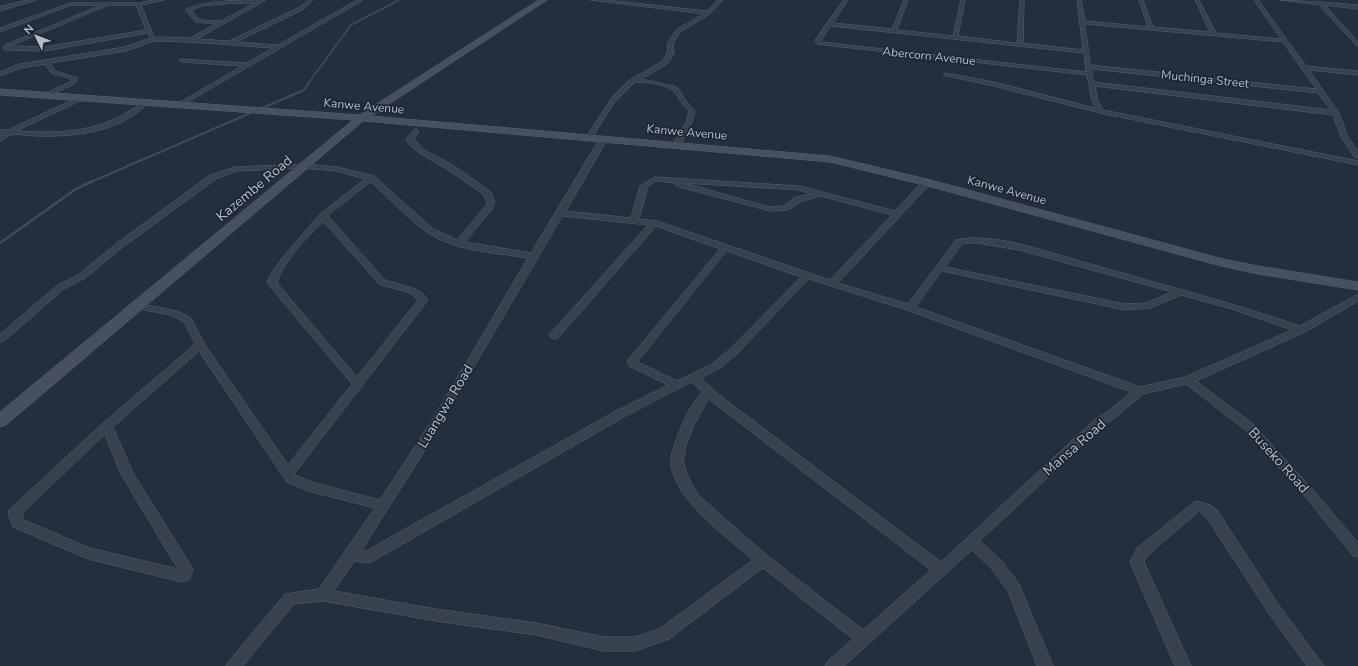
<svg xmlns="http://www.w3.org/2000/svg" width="1358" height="666" font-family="'Nunito Sans',sans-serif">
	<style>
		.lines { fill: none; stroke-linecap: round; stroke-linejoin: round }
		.stream-far2 { stroke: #394c67; stroke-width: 1.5 }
		.stream-far1 { stroke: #394c67; stroke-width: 2 }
		.stream { stroke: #394c67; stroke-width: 2.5 }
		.minor-casing { stroke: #565f6c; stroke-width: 1 }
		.secondary-casing { stroke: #565f6c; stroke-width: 1 }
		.minor { fill: #38414e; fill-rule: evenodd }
		.secondary { fill: #465061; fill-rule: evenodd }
		.labels { text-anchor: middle; stroke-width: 3.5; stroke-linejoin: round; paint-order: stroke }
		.far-street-label { font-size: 12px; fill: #b4bcc9; stroke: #1d2633 }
		.street-label { font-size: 14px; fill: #b4bcc9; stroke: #1d2633 }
	</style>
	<rect width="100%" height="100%" fill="#242f3e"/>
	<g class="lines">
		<path class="stream-far2" d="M310 81 351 25 399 0"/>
		<path class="stream-far1" d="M260 109 304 90 311 80
			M91 182 255 111"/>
		<path class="stream" d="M0 243 76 189 93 181"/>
		<defs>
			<path id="minor" d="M28 0H36L0 11V7Z
				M153 0H164L141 5 154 37 190 38 216 24 196 22 185 10C202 0 245 0 266 0L197 39 229 41 300 7 308 0H313L304 9 236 42 278 45 357 0H363L179 107 176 105 177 104 242 66 182 62 180 61V59L247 63 273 48 191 42 154 41 126 51 50 63 55 71 78 78 74 84 44 98 41 96 42 95 70 82 71 79 51 73 45 64 21 68 0 76V72L20 64 125 47 150 38 148 33 44 51 5 50 2 48 5 45 101 5H71L0 32V28L70 3H138ZM234 3H255L221 21 200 20 191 10 202 6ZM109 5H136L146 30 44 47 11 46Z
				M591 0H606L707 11 718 0H723L710 14 680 32 673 44 674 51 672 57 667 64 641 79 673 86 678 88 686 101 695 111 692 122 680 146 673 144 686 122 689 111C681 105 678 95 673 91 664 83 647 83 635 82L614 103 592 138 586 137 613 96 628 81 663 61 668 51 667 44 676 30 703 14Z
				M844 0H848L833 23 892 29 904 0H908L897 30 953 36 961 0H965L958 36 1017 43 1020 0H1024L1023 43 1083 50 1077 0H1081L1085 21 1148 27 1139 0H1143L1153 27 1210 32 1195 0H1199L1216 33 1281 39 1254 0H1258L1306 66 1358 71V75L1309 70 1339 113 1348 137 1358 151V158H1355L1341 137 1333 115 1095 86 1098 101 1103 110 1358 161V165L1100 113 994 86 943 75 946 73 994 82 1095 108 1092 101 1087 75 817 44 815 41ZM1085 24 1283 42 1316 89 1091 65ZM831 26 1084 53 1086 72 821 42ZM1092 69 1318 93 1331 110 1094 82Z
				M1280 0 1320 2 1358 5V9L1325 5 1358 42V47L1319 5Z
				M82 96 84 97V99L16 131C66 134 102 132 143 102L148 103C121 132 75 137 38 136 30 136 18 133 10 135 7 136 4 140 0 141V136L2 134H0V130H7Z
				M416 129 419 131 414 139 424 150 453 165 491 192 495 203 492 209 465 242 531 253 600 138 604 136 608 138 566 211 631 218 640 186 655 177 799 186 895 211 924 180H930V184L838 283 908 304 956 240C992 231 1054 254 1090 264 1160 284 1231 302 1300 326L1358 294V301L1305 332 1196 381 1252 423 1312 489 1358 543V557L1353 556 1304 495 1244 429 1186 384 1143 394 1115 418 1102 426 980 541 1001 560 1019 584 1053 666H1037L1008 591 991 568 972 550 844 666H825L828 661 853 639 763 568 669 639 635 651H604L536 635 436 621 323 601 294 604 243 666H226L229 661 285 594 319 589 375 508 308 491 287 482 199 351 113 427 133 473 191 566 193 570 190 579 182 582 88 559 13 527 8 514 9 510 103 423 195 344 184 322 171 315 134 308 132 306 134 304 137 303 177 311 191 318 205 345 288 465 352 384 267 283 269 277 283 257 320 214 365 179 337 171 303 168 236 171 216 179 123 247 85 278 64 289 4 341 0 342V334L58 285 79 274 117 243 210 175 235 167 303 164 337 167 374 176 432 228 457 240 484 208 487 203 484 195 447 169 419 153 410 145 406 139 414 130ZM657 181 676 183V186L770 211 788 210 802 201 821 196 892 215 830 280 657 221 639 219 648 187ZM371 182C389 198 417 229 439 239 466 252 499 253 528 258L433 419 380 500 311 482 294 474 428 300 423 294 416 289 385 280 328 216ZM685 183 799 190 812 194 796 197 783 206 770 207ZM563 216 648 225 550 334 549 336 554 339 558 338 656 226 720 249 627 361 629 366 668 385 616 411 366 551H361L425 450ZM323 221 379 284 410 293 418 300 357 377 277 283C284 259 307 239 323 221ZM978 243 1019 250 1172 292 1146 303 1125 304 945 267 962 244ZM727 251 801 277 729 350 712 364 677 381 638 362ZM942 271 1125 310 1150 308 1181 295 1232 309 1292 330 1185 377 1140 387 916 307ZM809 279 907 310 1131 392 1107 412 1094 420 941 562 718 394 701 378 720 368 737 354ZM692 382 702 392C692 403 685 418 679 432 676 441 670 454 671 464 675 501 727 537 753 560L659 629 635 637H604L536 623 436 609 334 591 354 561 368 563 373 561 624 417ZM709 399 710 400 931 570 863 630 768 556 698 495 688 477 683 462 686 445 694 425ZM105 435 121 474 178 569 90 548 24 520 22 514Z
				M1197 501 1210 505 1217 510 1278 604 1324 666H1307L1268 612 1207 518 1199 511 1147 556 1144 562 1191 666H1175L1130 562 1137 548 1193 503Z"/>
			<path id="secondary" d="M539 0H547L371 116 830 156 931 180 1223 259 1258 266 1358 282V290L1258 274 1221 266 924 185 830 162 363 121 6 425 0 427V412L353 120 0 95V89L359 115Z"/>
		</defs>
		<use href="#minor" class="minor-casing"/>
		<use href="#secondary" class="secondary-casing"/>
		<use href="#minor" class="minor"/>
		<use href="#secondary" class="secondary"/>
	</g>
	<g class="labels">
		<g class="far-street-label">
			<text transform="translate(929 56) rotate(6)" y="4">Abercorn Avenue</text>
			<text transform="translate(1205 79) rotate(6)" y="4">Muchinga Street</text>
			<text transform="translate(364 106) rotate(5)" y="4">Kanwe Avenue</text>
			<text transform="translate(687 132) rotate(5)" y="4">Kanwe Avenue</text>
			<text transform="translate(1007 190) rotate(15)" y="4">Kanwe Avenue</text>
		</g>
		<g class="street-label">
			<text transform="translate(254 188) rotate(-40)" y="5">Kazembe Road</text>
			<text transform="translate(445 406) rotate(-59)" y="5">Luangwa Road</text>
			<text transform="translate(1074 447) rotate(-41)" y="5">Mansa Road</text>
			<text transform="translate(1279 460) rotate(48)" y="5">Buseko Road</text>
		</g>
	</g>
	<g transform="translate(36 36) rotate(313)" stroke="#1d2633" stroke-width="3" paint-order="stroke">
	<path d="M0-3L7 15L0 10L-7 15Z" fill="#b4bcc9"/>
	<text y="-6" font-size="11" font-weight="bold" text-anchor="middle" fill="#b4bcc9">N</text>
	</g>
</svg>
